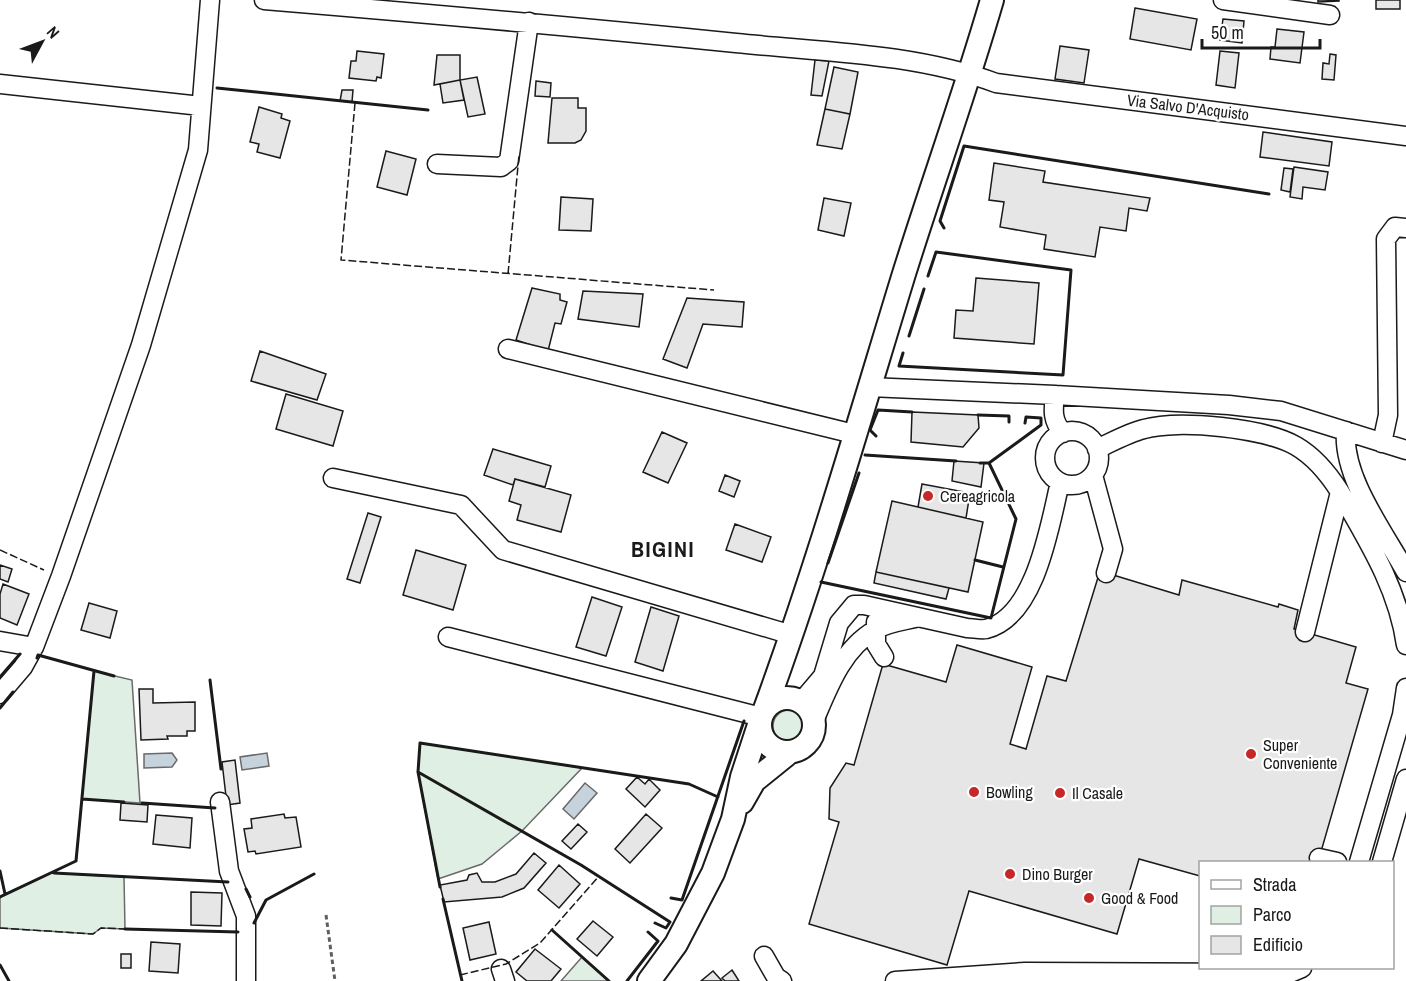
<svg xmlns="http://www.w3.org/2000/svg" width="1406" height="981" font-family="'Archivo Narrow',sans-serif">
	<style>
		.green { fill: #e0efe3; stroke: #6a6a6a; stroke-width: 1.5 }
		.water { fill: #c6d2dc; stroke: #6a6a6a; stroke-width: 1.5 }
		.building { fill: #e6e6e6; stroke: #1a1a1a; stroke-width: 1.5 }
		.lines { fill: none; stroke-linecap: round; stroke-linejoin: round }
		.minor-casing { stroke: #1a1a1a; stroke-width: 21 }
		.major-casing { stroke: #1a1a1a; stroke-width: 26 }
		.path { stroke: #5f5f5f; stroke-width: 3; stroke-dasharray: 4.5 3; stroke-linecap: butt }
		.minor { stroke: #fff; stroke-width: 18 }
		.major { stroke: #fff; stroke-width: 22 }
		.fence { stroke: #1a1a1a; stroke-width: 1.5; stroke-dasharray: 8 3; stroke-linecap: butt }
		.wall { stroke: #1a1a1a; stroke-width: 3 }
		.poi-dot { fill: #c62828; stroke: #fff; stroke-width: 2 }
		.labels { text-anchor: middle; stroke-width: 4.5; stroke-linejoin: round; paint-order: stroke }
		.street-label { font-size: 16px; fill: #1a1a1a; stroke: #fff }
		.poi-label { font-size: 16px; fill: #1a1a1a; stroke: #fff; text-anchor: start }
		.district-label { font-size: 22px; font-weight: bold; letter-spacing: 1.5px; fill: #1a1a1a; stroke: #fff }
	</style>
	<rect width="100%" height="100%" fill="#fff"/>
	<path class="green" d="M94 671 132 680 140 803 82 799Z
		M773 726a16 16 0 1 1 32 0a16 16 0 1 1-32 0Z
		M420 743 582 768 522 831 482 864 438 879 418 772Z
		M51 873 124 877 125 929 101 928 93 934 0 928V897Z
		M582 957 609 981H561Z"/>
	<path class="water" d="M172 753 177 760 172 767 144 768V754Z
		M267 753 269 766 242 770 240 757Z
		M585 783 597 793 574 819 563 809Z"/>
	<path class="building" d="M1318 0H1339V1L1318 2Z
		M1376 0H1400V9H1376Z
		M1135 8 1197 19 1191 50 1130 39Z
		M1223 19 1244 21 1242 43 1220 40Z
		M1277 29 1304 32 1300 63 1270 59 1271 47H1275Z
		M1060 46 1089 50 1084 83 1055 79Z
		M357 51 384 54 381 78 377 77 376 81 349 78 351 61H356Z
		M1220 51 1239 53 1235 88 1216 85Z
		M1330 54 1336 55 1334 80 1322 79 1323 63 1329 64Z
		M437 55H460V80L434 85Z
		M815 60 829 61 822 96 811 95Z
		M834 67 858 72 850 114 825 109Z
		M477 77 485 114 468 117 460 80Z
		M460 80 464 100 443 103 440 84Z
		M536 81 551 83 550 97 535 96Z
		M342 90H353L352 102 340 101Z
		M552 98H578V108H586V131L581 140 575 143H548Z
		M259 107 282 114 281 118 290 121 280 158 257 152 259 144 250 142Z
		M825 109 850 114 842 149 817 145Z
		M1263 132 1332 142 1329 166 1260 157Z
		M386 151 416 159 407 195 377 187Z
		M994 163 1045 171 1043 182 1150 198 1147 211 1129 208 1126 231 1100 227 1095 257 1044 249 1046 235 1000 227 1004 202 989 200Z
		M1294 167 1328 172 1325 190 1303 187 1302 199 1290 197Z
		M1284 168 1293 169 1290 192 1281 190Z
		M561 197 593 199 591 231 559 230Z
		M824 198 851 203 844 236 818 230Z
		M976 278 1039 283 1034 344 954 338 956 310 973 311Z
		M532 288 560 294V300L567 302 561 324 555 323 548 351 516 340Z
		M583 291 643 294 639 327 578 319Z
		M687 298 744 302 742 327 703 324 687 368 663 359Z
		M260 351 326 374 317 400 251 381Z
		M286 394 343 411 333 446 276 429Z
		M912 412 978 415 979 428 963 447 911 442Z
		M662 432 687 443 668 483 643 472Z
		M493 449 551 466 545 487 515 479 513 485 484 475Z
		M954 461 984 463 981 487 952 481Z
		M725 475 740 481 734 497 719 491Z
		M515 479 571 495 561 532 517 520 521 505 509 501Z
		M922 484 970 493 966 518 918 507Z
		M892 501 983 522 968 592 876 572Z
		M368 513 381 517 360 583 347 579Z
		M735 524 771 537 762 562 726 550Z
		M416 550 466 565 453 610 403 595Z
		M0 565 12 569 8 582 0 579Z
		M1100 571 1179 595 1182 580 1278 607 1279 604 1298 610 1294 629 1356 647 1346 683 1368 689 1318 862H1200V876L1139 859 1117 934 969 891 947 965 809 924 839 822 829 819 830 788 846 763 854 765 883 664 946 682 957 645 1032 667 1010 744 1026 749 1047 676 1066 681Z
		M876 572 949 588 946 599 874 583Z
		M3 584 29 594 17 625 0 618V594Z
		M592 597 622 607 606 656 576 647Z
		M89 603 117 611 110 638 81 630Z
		M651 607 679 616 663 671 635 662Z
		M139 689H153V703L195 702V731H187V736H167L168 739 141 740Z
		M235 760 240 803 227 805 222 762Z
		M637 777 645 784 649 779 660 790 645 807 626 789Z
		M121 803 148 805 147 822 120 820Z
		M284 814 285 818 296 817 301 847 256 854 255 851 248 852 244 829 252 828 251 819Z
		M646 814 662 828 630 863 615 849Z
		M156 815 192 818 190 848 153 844Z
		M578 824 587 832 571 849 562 841Z
		M534 853 546 863 524 888 502 897 444 902 440 885 467 880 469 875 477 873 482 882H495L516 874Z
		M559 865 580 884 559 908 538 890Z
		M191 892 222 893 221 926 191 925Z
		M593 921 613 937 597 956 577 939Z
		M489 922 496 954 470 960 463 928Z
		M151 942 180 944 178 973 149 971Z
		M535 949 561 969 551 981H527L516 972Z
		M121 954H131V968H121Z
		M732 970 739 981H725L722 978Z
		M713 971 722 981H701Z"/>
	<g class="lines">
		<defs>
			<path id="minor" d="M264 0C421 13 578 27 736 43 822 52 914 53 996 83L1406 136
				M1223 0 1330 15
				M0 84 201 106
				M437 164 501 167 509 161 529 22
				M508 349 854 434
				M869 387 1055 395 1229 405 1281 411 1406 450
				M1055 395C1053 410 1052 421 1063 433
				M1346 431C1342 477 1384 532 1406 572
				M1045 458a27 27 0 1 1 54 0a27 27 0 1 1-54 0Z
				M1382 443 1388 415 1386 239 1395 227 1406 228
				M1097 449C1112 442 1128 433 1144 429 1178 419 1265 428 1296 446 1315 457 1328 473 1340 492L1305 632
				M1093 475 1113 549 1106 573
				M333 478 461 505 503 550 792 635
				M1340 492C1368 541 1398 588 1406 645
				M876 622V644L884 657
				M448 637 761 717
				M0 641 34 647
				M0 694 23 667 34 647 61 576 141 345 198 150 210 0
				M801 702 823 676 839 623 854 605H864L967 628C973 628 980 630 986 629 1036 617 1050 524 1060 482
				M814 721C828 688 842 649 875 630 886 623 902 621 915 618
				M220 802 229 871 246 916V981
				M1319 858 1337 862
				M1359 862 1402 715 1406 688
				M1382 862 1406 779
				M764 956 776 977 782 981
				M501 969 505 981
				M895 981 1025 972 1290 973 1302 968"/>
			<path id="major" d="M760 725a27 27 0 1 1 54 0a27 27 0 1 1-54 0Z
				M765 709C817 567 859 421 903 277 932 184 965 93 992 0
				M742 802 754 781 790 752
				M649 981 676 944 713 873 733 819 742 777 760 722"/>
		</defs>
		<use href="#minor" class="minor-casing"/>
		<use href="#major" class="major-casing"/>
		<path class="path" d="M326 915 335 981"/>
		<use href="#minor" class="minor"/>
		<use href="#major" class="major"/>
		<path class="fence" d="M355 103 341 260 714 290
			M508 274 519 155
			M0 550 44 570
			M0 928 93 934 101 928 125 929
			M460 975 506 964 540 943 599 876"/>
		<path class="wall" d="M217 88 428 110
			M944 228 940 221 964 146 1269 194
			M909 336 924 289
			M903 353 899 366 1063 375 1071 270 936 252 928 276
			M978 415 1009 416V422
			M876 436 870 430 878 410 912 412
			M865 455 956 461
			M980 463H989L1041 425V418L1026 417 1025 423
			M975 560 1003 567
			M828 563 859 473
			M821 582 991 618 1016 519 989 463
			M37 658 38 655 114 676
			M0 677 20 654
			M210 680 221 769
			M0 708 13 692
			M418 772 581 865 670 922 666 928 655 923
			M82 799 124 802
			M142 803 215 808
			M0 871 5 894
			M54 873 228 882
			M440 887 418 772 420 743 689 784 718 797
			M246 889 250 897
			M0 897 76 861 94 671
			M671 898 682 900 744 721
			M443 899 462 981
			M254 923 266 900 314 874
			M125 929 238 932
			M552 930 609 981
			M0 965 9 981
			M627 981 658 941 648 932"/>
	</g>
	<g class="poi-dot">
		<circle cx="928" cy="496" r="6"/>
		<circle cx="1251" cy="754" r="6"/>
		<circle cx="974" cy="792" r="6"/>
		<circle cx="1060" cy="793" r="6"/>
		<circle cx="1010" cy="874" r="6"/>
		<circle cx="1089" cy="898" r="6"/>
	</g>
	<g class="labels">
		<g class="street-label">
			<text transform="translate(1188 107) rotate(7)" y="6">Via Salvo D'Acquisto</text>
		</g>
		<g class="poi-label">
			<text x="940" y="502">Cereagricola</text>
			<text x="1263" y="751">Super<tspan x="1263" dy="18">Conveniente</tspan></text>
			<text x="986" y="798">Bowling</text>
			<text x="1072" y="799">Il Casale</text>
			<text x="1022" y="880">Dino Burger</text>
			<text x="1101" y="904">Good &amp; Food</text>
		</g>
		<g class="district-label">
			<text x="663" y="557">BIGINI</text>
		</g>
	</g>
	<rect x="1199" y="861" width="195" height="108" fill="#ffffff" stroke="#a3a3a3" stroke-width="1.5"/>
	<rect x="1211" y="880" width="30" height="9" fill="#ffffff" stroke="#a3a3a3" stroke-width="1.5"/>
	<text x="1253" y="891" font-size="18" fill="#1a1a1a">Strada</text>
	<rect x="1211" y="906" width="30" height="18" fill="#e0efe3" stroke="#a3a3a3" stroke-width="1.5"/>
	<text x="1253" y="921" font-size="18" fill="#1a1a1a">Parco</text>
	<rect x="1211" y="936" width="30" height="18" fill="#e6e6e6" stroke="#a3a3a3" stroke-width="1.5"/>
	<text x="1253" y="951" font-size="18" fill="#1a1a1a">Edificio</text>
	<g transform="translate(42 42) rotate(49)" stroke="#ffffff" stroke-width="4.5" paint-order="stroke">
	<path d="M0-4.5L10 22L0 15L-10 22Z" fill="#1a1a1a"/>
	<text y="-9" font-size="16" font-weight="bold" text-anchor="middle" fill="#1a1a1a">N</text>
	</g>
	<path d="M1202 39v9h118v-9" fill="none" stroke="#1a1a1a" stroke-width="3"/>
	<text x="1211" y="39" font-size="18" fill="#1a1a1a" stroke="#ffffff" stroke-width="4.5" paint-order="stroke">50 m</text>
</svg>
